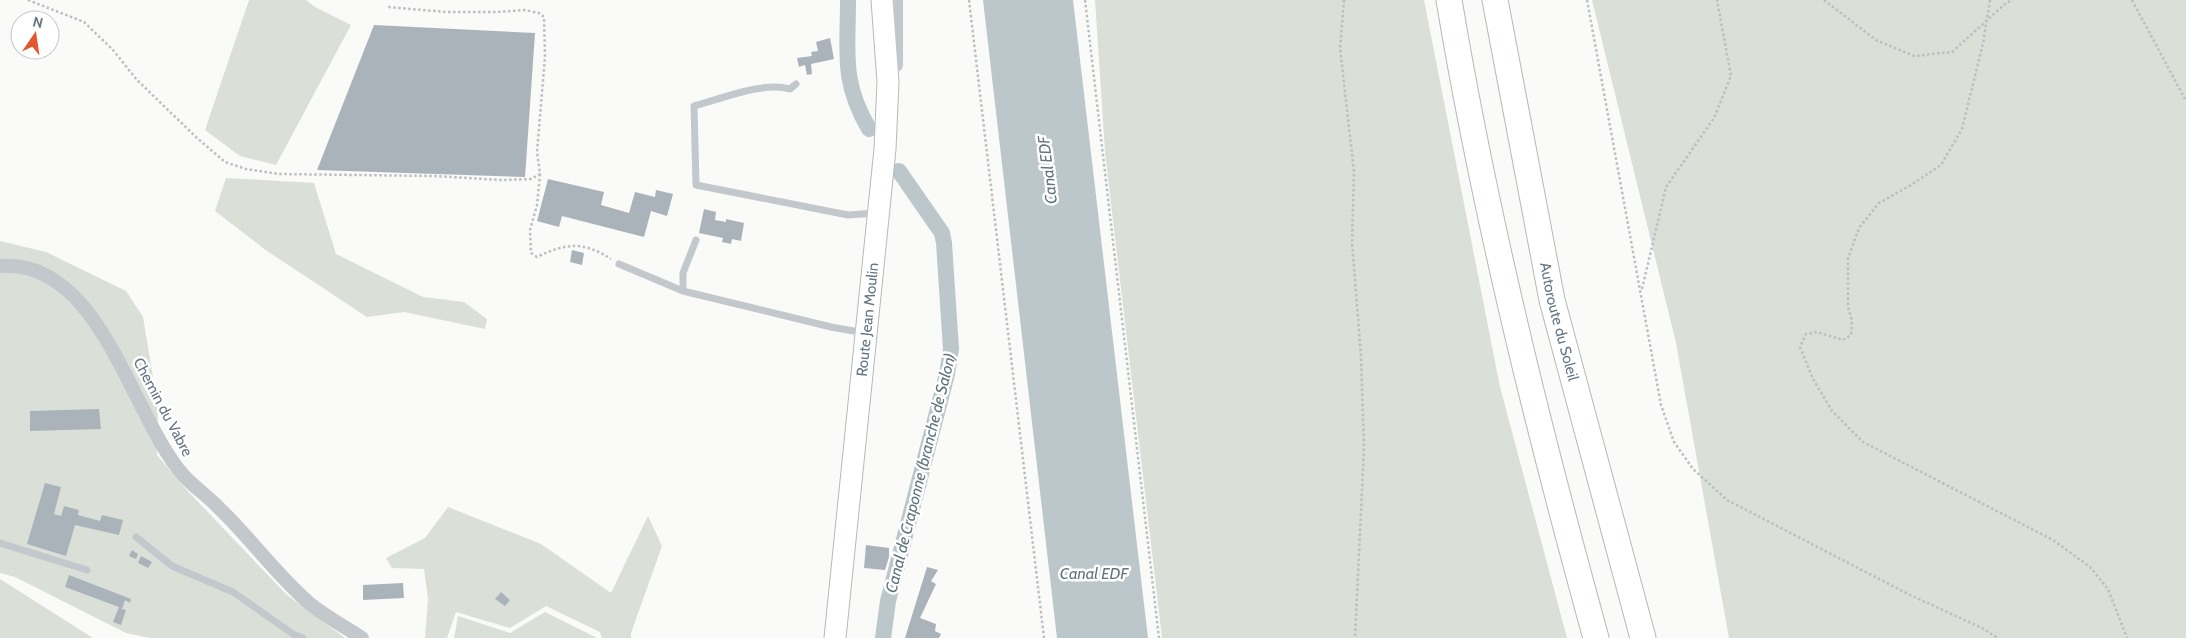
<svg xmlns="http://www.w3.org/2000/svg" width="2186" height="638" font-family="Cabin,sans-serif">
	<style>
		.green { fill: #dadfd7 }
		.water { fill: #bbc7cb }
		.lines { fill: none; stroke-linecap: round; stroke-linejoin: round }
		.canal { stroke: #bbc7cb; stroke-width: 16 }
		.building { fill: #aab3b9 }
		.primary-casing { stroke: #b5babe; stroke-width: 23 }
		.highway-casing { stroke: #b4b9bd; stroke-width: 27 }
		.path { stroke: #bbbfc2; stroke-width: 2.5; stroke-dasharray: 2.5 2.5; stroke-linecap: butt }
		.lane { stroke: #c3c8cc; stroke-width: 7 }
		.street { stroke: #c3c8cc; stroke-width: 14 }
		.primary { stroke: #fff; stroke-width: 21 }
		.highway { stroke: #fff; stroke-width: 25 }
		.labels { text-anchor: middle; stroke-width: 5; stroke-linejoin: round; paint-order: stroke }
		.street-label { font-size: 15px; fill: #657683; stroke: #fff }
		.water-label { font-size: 16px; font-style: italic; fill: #60757c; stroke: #fff }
	</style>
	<rect width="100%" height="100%" fill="#fafaf8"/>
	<path class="green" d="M249 0H306L315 7 351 25 276 165 240 156 205 130Z
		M1095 0H1424L1500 387 1567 638H1162L1105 152Z
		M1592 0H2186V638H1729L1676 343Z
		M226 178 314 183 336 254 423 297 464 302 487 319 485 329 404 312 367 317 267 251 215 211Z
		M0 241 46 252 126 291 143 317 158 408 157 455 183 486 286 594 345 638H150L126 633 15 577 0 573Z
		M448 507 541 544 611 593 648 516 662 546 631 633V638H602L600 632 546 606 510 628 456 612 447 638H425L428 599 424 569 392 568 386 558 425 538Z
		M0 579 93 638H0Z
		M545 612 597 638H454L458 616 510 633Z"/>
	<path class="water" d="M983 0H1073L1148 638H1057Z"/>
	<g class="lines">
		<path class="canal" d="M848 0C848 53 841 81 869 129
			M883 638 888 601 947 374 951 349 944 243 942 233 899 171"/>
	</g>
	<path class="building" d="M374 25 535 33 525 177 317 170Z
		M830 38 834 59 811 64 812 74 807 75 805 65 799 67 797 58 812 56 811 52 818 51 816 42Z
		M548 179 604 192 601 205 629 213 635 192 655 197 656 190 673 194 667 216 651 211 644 237 562 216 559 227 537 221Z
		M704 209 716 212 715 220 726 222V219L744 223 741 241 732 239 731 244 722 242 723 238 699 233Z
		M572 250 584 253 582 265 570 262Z
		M99 409 101 429 30 431V411Z
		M45 483 61 487 54 514 61 516 64 506 79 510 78 515 100 521 102 515 123 520 119 535 75 525 66 556 27 544Z
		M866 545 889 548V557L885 570 864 568Z
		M132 550 138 554 136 559 129 556Z
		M141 556 152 562 148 568 138 563Z
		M927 567 938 570 931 581 936 584 920 618 936 624 935 631 941 634 939 638H905Z
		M69 575 131 599 130 603 125 600 122 609 126 610 121 625 113 622 119 607 65 587Z
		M403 583 404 598 363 600V585Z
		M501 592 510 600 505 606 495 599Z"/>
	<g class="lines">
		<defs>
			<g id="primary">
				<path id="s1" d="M835 638 885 149 888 82 882 0"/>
			</g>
			<g id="highway">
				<path d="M1449 0C1485 215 1538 428 1596 638"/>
				<path id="s2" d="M1495 0 1552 300 1643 638"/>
			</g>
		</defs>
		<use href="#primary" class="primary-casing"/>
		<use href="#highway" class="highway-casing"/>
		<path class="path" d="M28 0 84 22 113 50 137 80 197 138 225 162 246 169 279 174 435 176 501 180 531 179 540 174 537 152 545 57 544 17 539 13 525 10 497 12H447L387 7
			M969 0 1044 638
			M1085 0 1159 638
			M1344 0 1340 48 1354 172 1352 242 1361 356 1364 448 1355 638
			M1587 0 1661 405 1674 442 1693 469 1727 500 1910 595 1982 628 1998 638
			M1824 0 1876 40 1914 56 1952 52 2006 3 2013 0
			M1990 0 1983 43 1962 129 1941 165 1911 185 1879 203 1859 228 1848 258V307L1852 321 1851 335 1843 340 1817 332 1806 334 1800 347 1813 379 1832 411 1863 442 2053 540 2090 567 2108 589 2127 638
			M2132 0 2186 101
			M540 174 537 205 530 230 531 253 537 257C566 243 583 241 611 259
			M1642 289 1666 187 1714 118 1731 76 1717 0"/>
		<path class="lane" d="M796 84 790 89C763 81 721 99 694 106L696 185 848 215 877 213
			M619 264 683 291 831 327 865 333
			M683 291V273L696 240
			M136 537 172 566 233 592 293 634 303 638
			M0 543 87 570"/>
		<path class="street" d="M896 0V65
			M0 266C101 258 131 417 184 476 195 488 209 497 220 509 251 539 276 574 308 602 324 616 344 626 362 638"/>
		<use href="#primary" class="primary"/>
		<use href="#highway" class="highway"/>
	</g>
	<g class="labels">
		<g class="street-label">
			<text dy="5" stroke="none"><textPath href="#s1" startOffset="320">Route Jean Moulin</textPath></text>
			<text dy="5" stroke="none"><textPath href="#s2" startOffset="328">Autoroute du Soleil</textPath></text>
			<text transform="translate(163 407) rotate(62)" y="5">Chemin du Vabre</text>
		</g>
		<g class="water-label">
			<text transform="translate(1047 170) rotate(-97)" y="6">Canal EDF</text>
			<text transform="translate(920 473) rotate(-76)" y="6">Canal de Craponne (branche de Salon)</text>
			<text x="1094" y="579">Canal EDF</text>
		</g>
	</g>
	<g transform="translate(35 35) rotate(13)"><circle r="24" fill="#ffffff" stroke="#c1c8cd"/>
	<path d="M0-4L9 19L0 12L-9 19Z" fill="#e4572e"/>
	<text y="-8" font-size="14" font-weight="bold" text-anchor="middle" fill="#657683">N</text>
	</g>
</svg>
